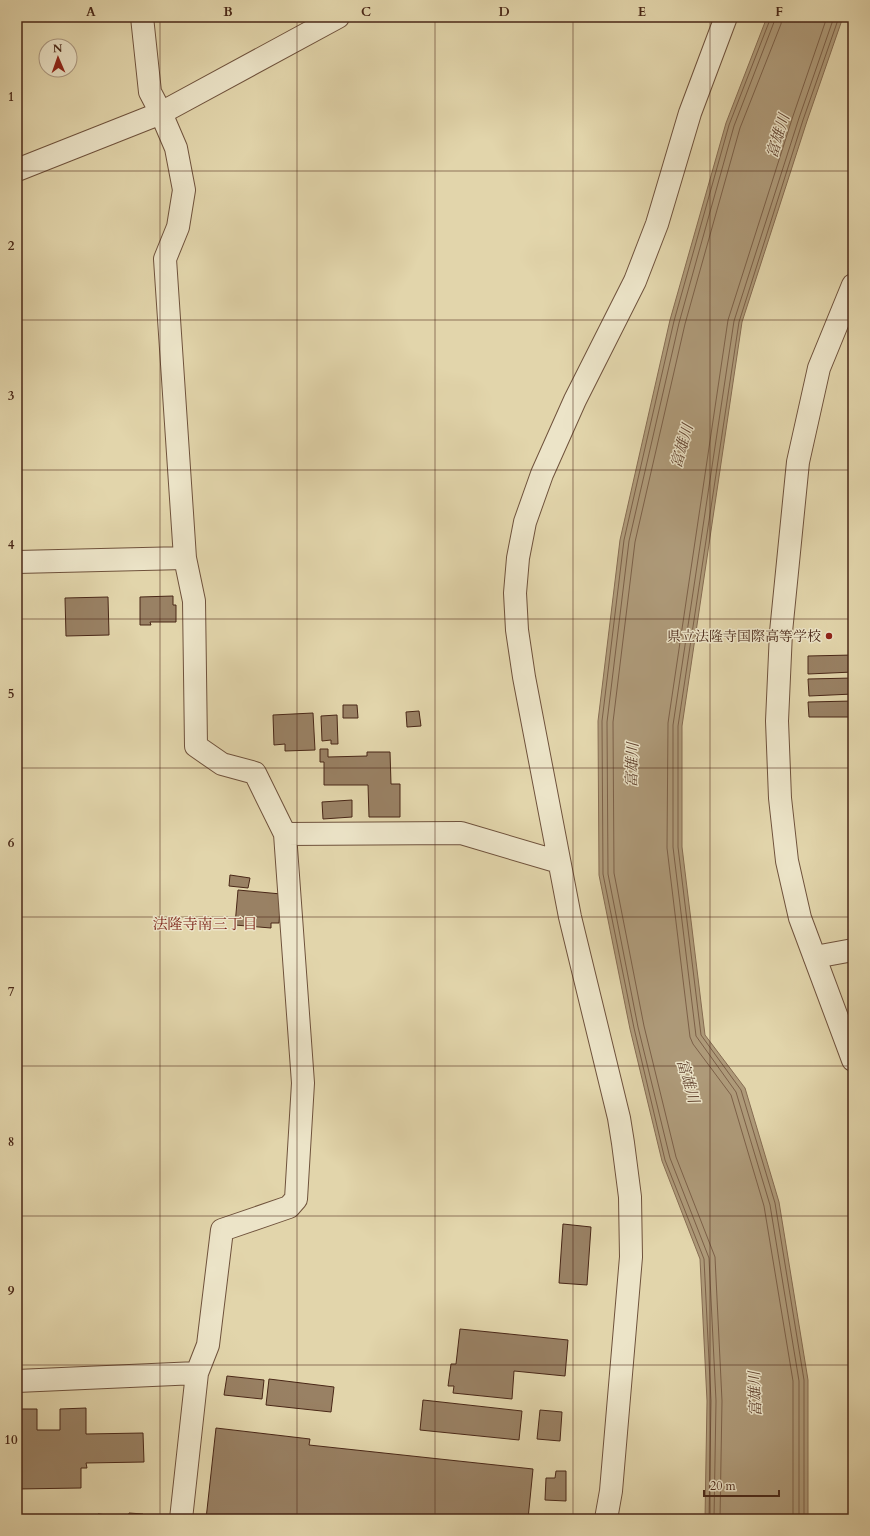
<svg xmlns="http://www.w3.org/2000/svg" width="870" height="1536" font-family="Cardo,'Noto Serif JP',serif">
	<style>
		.water { fill: #ae9a79; stroke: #866c52 }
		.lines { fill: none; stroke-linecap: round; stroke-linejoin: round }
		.shore { stroke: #7c6048; stroke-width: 1 }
		.building { fill: #998164; stroke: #492717 }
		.minor-casing { stroke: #6f523c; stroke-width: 24 }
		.tertiary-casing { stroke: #6f523c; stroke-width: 24 }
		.minor { stroke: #ece4c8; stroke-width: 22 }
		.tertiary { stroke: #ece4c8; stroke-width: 22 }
		.grid { fill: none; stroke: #492717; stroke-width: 1; stroke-opacity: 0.55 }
		.poi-dot { fill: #8f2418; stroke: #ece4c8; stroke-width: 1.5 }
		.labels { text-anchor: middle; stroke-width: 3; stroke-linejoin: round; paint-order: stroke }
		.poi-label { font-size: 14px; fill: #492717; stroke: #ece4c8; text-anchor: end }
		.water-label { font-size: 15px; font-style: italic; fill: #624430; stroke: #ece4c8 }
		.neighbourhood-label { font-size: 15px; fill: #7a1f14; stroke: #ece4c8 }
		.neatline { fill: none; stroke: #492717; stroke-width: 1.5 }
		.grid-label { font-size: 13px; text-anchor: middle; font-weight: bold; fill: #492717 }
	</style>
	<rect width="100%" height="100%" fill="#e2d5ab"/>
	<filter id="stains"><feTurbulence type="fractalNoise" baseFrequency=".005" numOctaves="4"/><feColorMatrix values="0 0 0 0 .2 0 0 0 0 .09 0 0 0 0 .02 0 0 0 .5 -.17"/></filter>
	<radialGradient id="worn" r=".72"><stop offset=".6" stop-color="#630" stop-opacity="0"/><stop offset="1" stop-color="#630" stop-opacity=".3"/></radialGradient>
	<path class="water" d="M767 17H843L807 121 742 322 682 726V847L705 1035 745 1088 779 1202 808 1380V1519H705L707 1401 700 1259 662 1161 630 1029 599 875 598 721 620 540 670 320 726 123Z"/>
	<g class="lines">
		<path class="shore" d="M709 1519 711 1401 704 1259 665 1160 634 1028 603 874 602 721 624 540 674 321 729 125 771 17
			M714 1519 716 1401 709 1258 670 1158 638 1027 608 874 607 722 629 541 679 323 734 126 776 17
			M720 1519 722 1401 715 1257 676 1157 644 1026 614 873 613 722 635 542 685 324 740 128 781 24 782 17
			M793 1519V1381L764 1206 731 1095 693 1044 690 1037 667 848 668 723 728 320 793 116 827 17
			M799 1519V1381L770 1205 736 1092 696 1036 673 847V725L734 321 799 118 834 17
			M804 1519V1380L775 1203 741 1090 701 1035 678 847V726L739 322 803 120 839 17"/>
	</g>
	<path class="building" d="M173 596V605H176V622H150L151 625H140V597Z
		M108 597 109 635 66 636 65 598Z
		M853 655V672L808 674V656Z
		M853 678V694L809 696 808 679Z
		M853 701V717H809L808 702Z
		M343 705H357L358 718H343Z
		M419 711 421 726 407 727 406 712Z
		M313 713 315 750 285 751V744L274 745 273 715Z
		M337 715 338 744H331V740L322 741 321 716Z
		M320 749H328V757L367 756V752H390L391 784H400V817H369L368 785H324V762H320Z
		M352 800V817L323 819 322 802Z
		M230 875 250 878 248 888 229 886Z
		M238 890 281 894 279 923H271V928L235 925Z
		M563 1224 591 1227 587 1285 559 1283Z
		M460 1329 568 1340 565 1376 514 1371 512 1399 453 1393 454 1386H448L451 1364H456Z
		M227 1376 264 1380 262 1399 224 1395Z
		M269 1379 334 1387 331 1412 266 1405Z
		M423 1400 522 1411 519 1440 420 1430Z
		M86 1408V1434L143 1433 144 1462 86 1463 87 1468H81V1488L17 1489V1409H37V1430H60V1409Z
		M540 1410 562 1412 560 1441 537 1439Z
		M216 1428 310 1439 309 1445 533 1469 528 1519H206Z
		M556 1471H566V1501L545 1500 546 1478H555Z
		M129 1513 143 1514 142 1519H98V1514L128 1517Z"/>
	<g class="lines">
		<defs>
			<path id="minor" d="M17 170 161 113
				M17 562 185 558
				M285 834 461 833 559 862
				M815 957 853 950
				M17 1381 197 1373 208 1345 222 1230 289 1207 296 1199 303 1083 285 834 255 773 222 764 196 746 194 601 185 558 165 259 178 227 184 190 176 148 161 113 150 92 142 17
				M181 1519 197 1373
				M606 1519 611 1491 631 1257 630 1197 623 1143 619 1118 570 917 524 677 517 630 515 593 518 558 525 522 542 474 575 400 635 281 657 224 690 113 726 17"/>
			<path id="tertiary" d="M161 113 338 17
				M853 285 819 368 798 462 781 632 777 721 780 798 787 861 800 918 853 1060"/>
		</defs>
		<use href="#minor" class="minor-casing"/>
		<use href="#tertiary" class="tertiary-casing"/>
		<use href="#minor" class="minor"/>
		<use href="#tertiary" class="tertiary"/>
	</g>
	<path class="grid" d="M160 17V1519M297 17V1519M435 17V1519M573 17V1519M710 17V1519M17 171H853M17 320H853M17 470H853M17 619H853M17 768H853M17 917H853M17 1066H853M17 1216H853M17 1365H853"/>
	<circle class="poi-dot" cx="829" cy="636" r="4"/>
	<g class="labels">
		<g class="poi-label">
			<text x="821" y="641">県立法隆寺国際高等学校</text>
		</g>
		<g class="water-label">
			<text transform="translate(778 136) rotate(-73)" y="5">富雄川</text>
			<text transform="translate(682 446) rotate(-74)" y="5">富雄川</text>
			<text transform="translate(632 765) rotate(-88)" y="5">富雄川</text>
			<text transform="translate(688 1081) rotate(74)" y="5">富雄川</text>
			<text transform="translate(755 1394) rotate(-92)" y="5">富雄川</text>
		</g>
		<g class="neighbourhood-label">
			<text x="205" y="929">法隆寺南三丁目</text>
		</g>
	</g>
	<rect width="870" height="1536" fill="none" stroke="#e2d5ab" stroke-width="44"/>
	<g transform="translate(58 58) rotate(358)"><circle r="19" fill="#ece4c8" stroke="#ab9881"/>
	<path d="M0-3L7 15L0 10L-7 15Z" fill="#8f2418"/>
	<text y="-6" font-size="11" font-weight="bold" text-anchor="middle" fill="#492717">N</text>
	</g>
	<path d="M704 1490v6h75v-6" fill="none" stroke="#492717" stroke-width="2"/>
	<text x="710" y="1490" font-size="12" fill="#492717" stroke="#ece4c8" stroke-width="3" paint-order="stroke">20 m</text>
	<rect x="22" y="22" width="826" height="1492" class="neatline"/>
	<g class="grid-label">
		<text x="91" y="16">A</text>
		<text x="228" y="16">B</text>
		<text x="366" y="16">C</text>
		<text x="504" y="16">D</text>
		<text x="642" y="16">E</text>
		<text x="779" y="16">F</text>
		<text x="11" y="101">1</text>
		<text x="11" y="250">2</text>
		<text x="11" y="400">3</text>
		<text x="11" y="549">4</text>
		<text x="11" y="698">5</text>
		<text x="11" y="847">6</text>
		<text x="11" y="996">7</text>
		<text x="11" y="1146">8</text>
		<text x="11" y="1295">9</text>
		<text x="11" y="1444">10</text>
	</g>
	<rect width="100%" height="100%" filter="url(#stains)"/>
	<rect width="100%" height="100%" fill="url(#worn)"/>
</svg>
